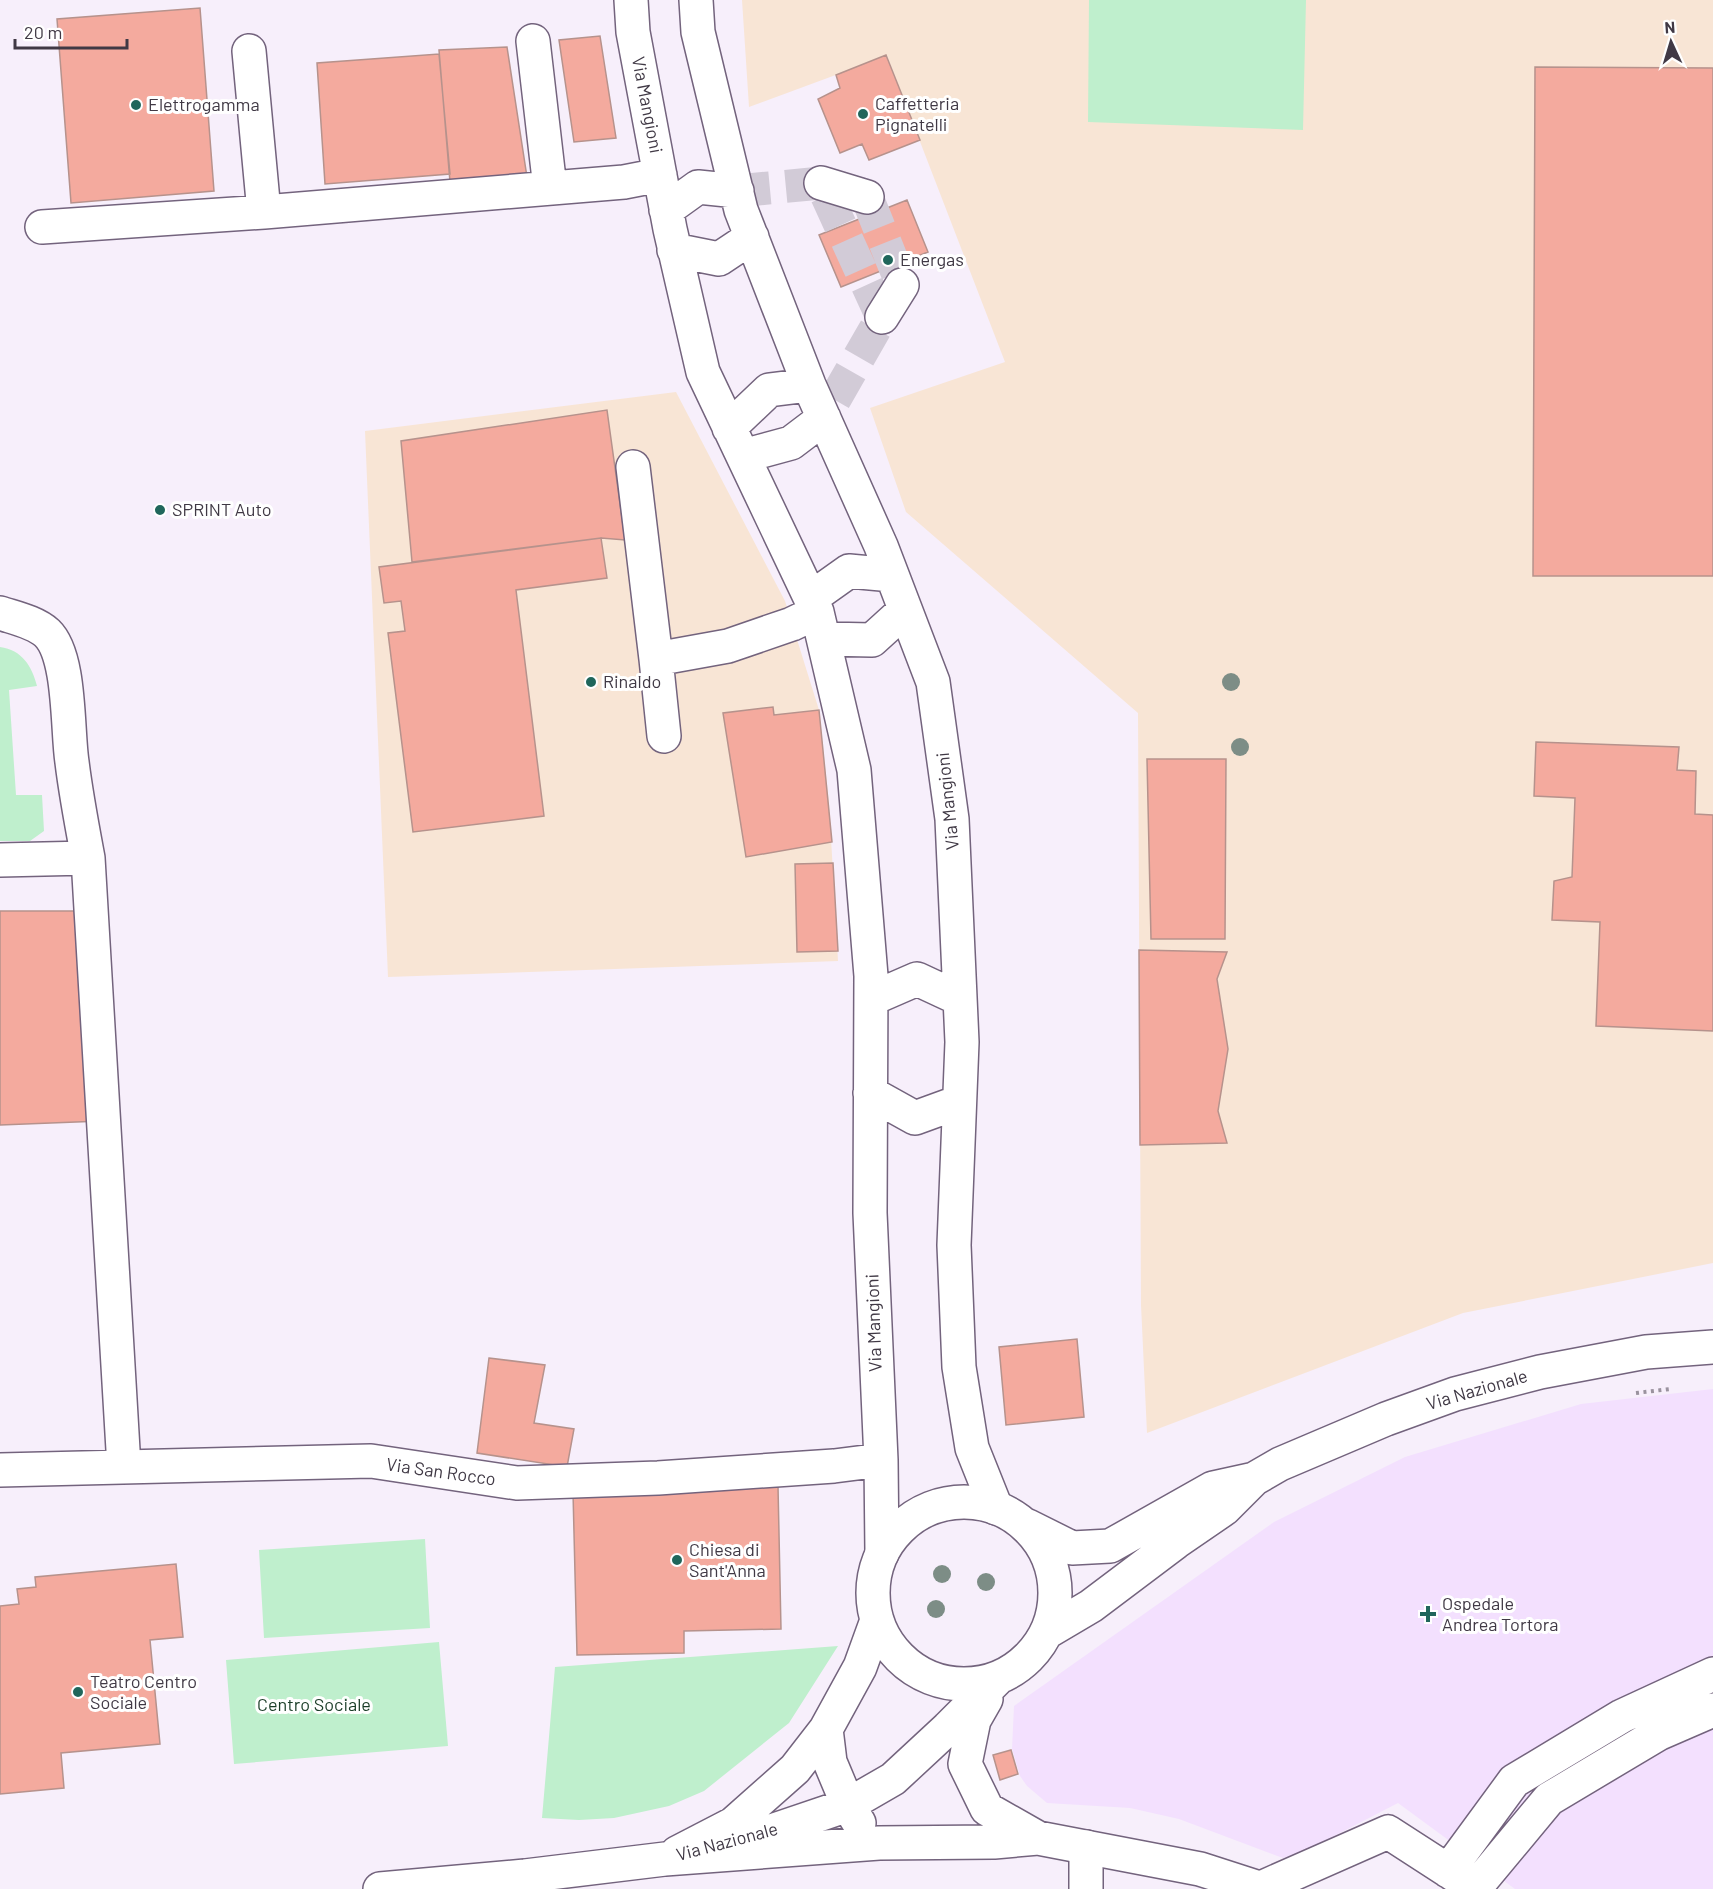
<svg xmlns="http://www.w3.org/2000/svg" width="1713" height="1889" font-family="Barlow,sans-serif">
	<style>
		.commercial { fill: #f8e5d5 }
		.built { fill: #f3e0fe }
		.green { fill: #bfefcd }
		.building { fill: #f4aa9e; stroke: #b6928c; stroke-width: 1.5 }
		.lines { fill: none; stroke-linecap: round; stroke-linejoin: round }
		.minor-tunnel { stroke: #d2cbd7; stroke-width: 33; stroke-dasharray: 33 16; stroke-linecap: butt }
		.minor-casing { stroke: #73637d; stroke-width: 36 }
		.major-casing { stroke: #73637d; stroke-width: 36 }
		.path { stroke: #9a929e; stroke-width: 4; stroke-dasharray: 3 4.5; stroke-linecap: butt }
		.minor { stroke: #fff; stroke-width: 33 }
		.major { stroke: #fff; stroke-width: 33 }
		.tree { fill: #7d8d86 }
		.poi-dot { fill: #20665b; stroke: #fff; stroke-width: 2 }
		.labels { text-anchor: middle; stroke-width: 6; stroke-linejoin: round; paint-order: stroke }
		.poi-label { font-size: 18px; fill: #403945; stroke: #fff; text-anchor: start }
		.street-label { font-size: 18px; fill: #403945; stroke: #fff }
		.park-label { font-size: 18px; fill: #193c26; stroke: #fff }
	</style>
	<rect width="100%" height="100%" fill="#f7effb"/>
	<path class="commercial" d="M742 0H1713V1263L1463 1313 1147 1433 1141 1305 1138 713 906 512 870 408 1005 362 887 56 749 107Z
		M676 392 785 601 819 710 829 803 838 961 388 977 365 431Z"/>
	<path class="built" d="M1713 1389V1889H1515L1398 1803 1307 1850 1283 1858 1179 1819 1130 1808 1047 1803 1027 1786 1020 1776 1012 1749 1014 1706 1274 1522 1405 1457 1581 1404Z"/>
	<path class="green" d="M1089 0H1306L1303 130 1088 122Z
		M0 647C22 650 32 666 37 686L9 690 16 795H42L44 831 30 841H0Z
		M425 1539 430 1628 264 1638 259 1550Z
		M439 1642 448 1746 234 1764 226 1660Z
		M838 1646 789 1723 704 1791 669 1806 614 1818 579 1820 542 1818 555 1667Z"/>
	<path class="building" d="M200 8 214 191 71 203 57 19Z
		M600 36 616 138 574 142 559 40Z
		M507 47 527 177 450 182 439 50Z
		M439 54 450 174 325 184 317 63Z
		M886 55 920 140 869 160 862 144 840 153 818 99 840 88 836 75Z
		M1535 67 1713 68V576H1533Z
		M907 200 928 252 841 287 819 235Z
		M607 410 625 540 601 538 412 562 401 441Z
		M601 538 607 578 516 590 544 816 413 832 388 633 405 631 401 601 384 603 379 567Z
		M773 707 774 715 819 710 832 842 746 857 723 713Z
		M1536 742 1679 747 1677 770 1696 771 1695 814 1713 815V1031L1596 1026 1600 922 1552 920 1554 881 1572 877 1575 798 1534 796Z
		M1147 759H1226L1225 939H1151Z
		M833 863 838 951 797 952 795 864Z
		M0 911H88L101 1121 0 1125Z
		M1139 950 1227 952 1217 979 1228 1049 1218 1111 1227 1143 1140 1145Z
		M1077 1339 1084 1417 1006 1425 999 1347Z
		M489 1358 545 1365 534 1423 574 1429 567 1467 477 1453Z
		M778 1486 781 1629 684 1631V1653L577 1655 573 1492Z
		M176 1564 183 1637 150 1640 160 1744 61 1753 64 1788 0 1794V1606L19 1604 17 1589 36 1587 35 1577Z
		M1011 1750 1018 1774 1000 1780 993 1755Z"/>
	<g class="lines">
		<path class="minor-tunnel" d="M737 191 821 183 882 317 824 418
			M867 197 902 285"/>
		<defs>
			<path id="minor" d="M631 0 633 32 670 229 703 372 817 612 854 770 871 976 870 1213 881 1460 882 1553
				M696 0 698 32 741 210 809 385 881 546 933 682 952 819 962 1042 954 1245 959 1367 972 1448 996 1508
				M533 41 550 188
				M249 51 264 212 624 182 660 175
				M821 183 867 197
				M666 210 698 187 737 191
				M42 227 264 212
				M674 250 719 259 752 237
				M882 317 902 285
				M729 428 769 390 809 385
				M743 456 791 443 824 418
				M633 467 656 659 728 646 792 624 817 612
				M811 598 849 571 892 575
				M0 613C15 618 35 622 47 633 71 656 67 730 72 762 76 795 82 826 88 858L0 860
				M824 639 872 640 905 610
				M656 659 664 736
				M88 858 124 1467
				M871 999 917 979 960 999
				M870 1093 915 1118 959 1102
				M0 1470 371 1461 517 1483 658 1478 834 1466 881 1460
				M1086 1847V1889
				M1448 1871 1514 1781 1622 1716 1713 1674
				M1261 1888 1388 1832 1467 1883
				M1475 1888 1549 1799 1658 1734 1713 1710"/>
			<path id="major" d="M873 1593a91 91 0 1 1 182 0a91 91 0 1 1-182 0Z
				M1028 1526 1072 1548 1110 1546 1213 1488 1254 1479
				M1047 1632 1091 1606 1176 1542 1224 1509 1254 1479 1280 1464 1386 1419 1455 1394 1540 1372 1646 1352 1713 1347
				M986 1699 974 1720 965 1764 987 1809 1038 1838
				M826 1729 830 1762 848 1805 859 1823
				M745 1840 848 1805 893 1779 948 1728 998 1678
				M677 1853 733 1824 795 1769 826 1729 860 1667 877 1620
				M380 1889 525 1876 665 1859 879 1843 994 1842 1038 1838 1200 1869 1262 1889"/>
		</defs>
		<use href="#minor" class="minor-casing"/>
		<use href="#major" class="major-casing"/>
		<path class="path" d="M1636 1393 1670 1389"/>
		<use href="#minor" class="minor"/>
		<use href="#major" class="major"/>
	</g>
	<g class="tree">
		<circle cx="1231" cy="682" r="9"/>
		<circle cx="1240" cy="747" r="9"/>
		<circle cx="942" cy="1574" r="9"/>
		<circle cx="986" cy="1582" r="9"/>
		<circle cx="936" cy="1609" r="9"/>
	</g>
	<g class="poi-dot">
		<circle cx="136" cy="105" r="6"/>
		<circle cx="863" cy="114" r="6"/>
		<circle cx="888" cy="260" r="6"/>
		<circle cx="160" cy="510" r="6"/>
		<circle cx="591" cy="682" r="6"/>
		<circle cx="677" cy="1560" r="6"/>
		<path d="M1425 1605h6v6h6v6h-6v6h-6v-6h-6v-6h6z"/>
		<circle cx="78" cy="1692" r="6"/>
	</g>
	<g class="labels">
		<g class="poi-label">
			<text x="875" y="110">Caffetteria<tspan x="875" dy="21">Pignatelli</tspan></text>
			<text x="148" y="111">Elettrogamma</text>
			<text x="900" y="266">Energas</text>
			<text x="172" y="516">SPRINT Auto</text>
			<text x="603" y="688">Rinaldo</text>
			<text x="689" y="1556">Chiesa di<tspan x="689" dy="21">Sant'Anna</tspan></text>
			<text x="1442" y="1610">Ospedale<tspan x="1442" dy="21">Andrea Tortora</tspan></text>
			<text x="90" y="1688">Teatro Centro<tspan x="90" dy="21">Sociale</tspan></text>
		</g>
		<g class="street-label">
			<text transform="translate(647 105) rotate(79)" y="6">Via Mangioni</text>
			<text transform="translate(948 801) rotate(-96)" y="6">Via Mangioni</text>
			<text transform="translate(874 1323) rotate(-92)" y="6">Via Mangioni</text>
			<text transform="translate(1477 1390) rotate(-16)" y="6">Via Nazionale</text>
			<text transform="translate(441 1472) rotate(8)" y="6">Via San Rocco</text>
			<text transform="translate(727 1842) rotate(-15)" y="6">Via Nazionale</text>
		</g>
		<g class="park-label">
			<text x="314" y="1711">Centro Sociale</text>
		</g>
	</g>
	<g transform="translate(1671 42) rotate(356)" stroke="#ffffff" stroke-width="4.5" paint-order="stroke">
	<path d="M0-4.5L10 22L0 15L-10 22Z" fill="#403945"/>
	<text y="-9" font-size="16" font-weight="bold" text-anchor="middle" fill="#403945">N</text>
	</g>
	<path d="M15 39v9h112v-9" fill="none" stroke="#403945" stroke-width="3"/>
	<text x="24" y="39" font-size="18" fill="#403945" stroke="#ffffff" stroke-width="4.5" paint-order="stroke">20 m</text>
</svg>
